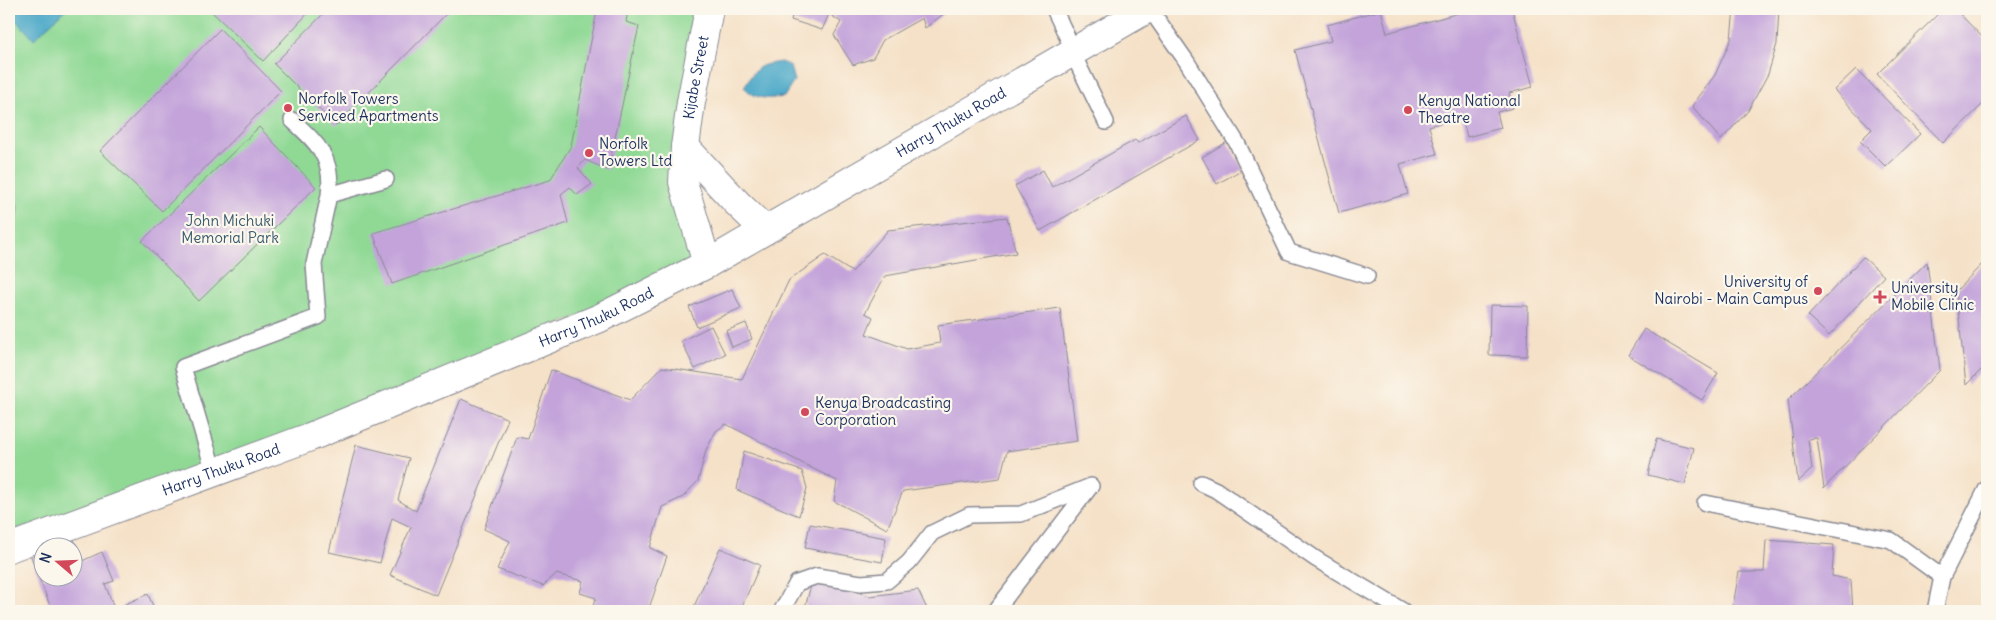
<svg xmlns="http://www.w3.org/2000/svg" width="1996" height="620" font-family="Delius,sans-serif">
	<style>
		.green { fill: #90d995; stroke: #56847a }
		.forest { fill: #74b97e; stroke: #48746e }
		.water { fill: #49a7c8; stroke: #326b93 }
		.building { fill: #c3a3da }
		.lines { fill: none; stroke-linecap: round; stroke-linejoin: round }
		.lane-casing { stroke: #888892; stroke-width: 18 }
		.street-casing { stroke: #888892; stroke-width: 30 }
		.lane { stroke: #fff; stroke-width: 15 }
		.street { stroke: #fff; stroke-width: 28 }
		.poi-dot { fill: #d1495b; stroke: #fbf7ec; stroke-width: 2 }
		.labels { text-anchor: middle; stroke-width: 4.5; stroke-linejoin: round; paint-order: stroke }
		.street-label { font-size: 15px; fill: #1b2f5e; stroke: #fbf7ec }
		.poi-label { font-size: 15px; fill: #1b2f5e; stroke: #fbf7ec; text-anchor: start }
		.park-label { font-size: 15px; fill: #385a6c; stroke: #fbf7ec }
	</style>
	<rect width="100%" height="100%" fill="#fbf7ec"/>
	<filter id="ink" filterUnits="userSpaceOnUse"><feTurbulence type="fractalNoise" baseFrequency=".02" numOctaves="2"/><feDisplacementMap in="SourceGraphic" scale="10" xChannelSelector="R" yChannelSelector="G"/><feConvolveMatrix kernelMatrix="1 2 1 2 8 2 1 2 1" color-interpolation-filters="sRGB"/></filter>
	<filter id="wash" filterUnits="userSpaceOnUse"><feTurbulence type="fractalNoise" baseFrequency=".0096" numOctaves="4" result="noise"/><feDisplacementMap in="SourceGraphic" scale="20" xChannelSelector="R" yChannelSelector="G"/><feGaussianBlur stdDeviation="1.12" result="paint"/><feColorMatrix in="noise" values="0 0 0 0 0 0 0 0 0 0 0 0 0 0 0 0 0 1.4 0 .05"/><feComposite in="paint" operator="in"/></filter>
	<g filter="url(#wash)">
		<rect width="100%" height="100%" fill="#f5e1c7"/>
		<path class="green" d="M9 9H710L685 146 707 264 9 548Z"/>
		<path class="forest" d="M9 186 18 208 9 251Z"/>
		<path class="water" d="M9 9H66L34 39 9 13Z
			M781 62 790 66 794 81 784 97C767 99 756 100 744 87 756 67 758 65 781 62Z"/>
		<g id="blocks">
			<path class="building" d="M209 9H312L263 61Z
				M328 9H451L336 126 274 64Z
				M594 9H632L628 11 626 22 639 26 608 170 585 160 578 168 592 184 577 195 570 187 561 194 568 223 392 284 373 233 550 180 571 146 597 10Z
				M794 9H950L925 28 922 18 883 40 873 58 853 65 834 35 841 22 829 14 822 30 791 20Z
				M1473 9H1512L1533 87 1509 93 1513 108 1497 112 1501 128 1467 137 1462 117 1429 126 1437 154 1400 164 1408 194 1339 213 1295 50 1331 41 1327 25 1381 10 1387 33Z
				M1734 9H1779L1777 44 1768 74 1748 111 1721 140 1692 106 1715 75 1731 39Z
				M1943 9H1955L1987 42V100L1943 143 1877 74Z
				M220 29 281 91 162 211 100 151Z
				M1856 69 1920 134 1886 167 1860 141 1872 129 1834 90Z
				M1186 116 1200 140 1040 231 1015 186 1043 170 1052 187 1135 140 1138 143Z
				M259 127 316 187 199 301 142 241Z
				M1227 142 1243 169 1217 184 1202 157Z
				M1007 217 1016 253 885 276 865 313 873 317 866 334 907 349 940 343 938 325 1060 308 1077 441 1007 451 1000 478 903 491 887 529 834 501 837 481 726 424 716 431 706 450 698 481 683 497 662 507 650 548 667 556 648 611H591L596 598 580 593 583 581 556 574 543 586 497 569 510 541 484 529 517 437 528 439 551 370 630 400 662 367 742 379 789 280 825 255 852 272 888 230Z
				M1863 257 1884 276 1829 336 1808 316Z
				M1987 259V364L1966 385 1956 291Z
				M1927 262 1940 370 1824 488 1817 438 1808 439 1812 469 1798 482 1788 400Z
				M732 289 741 308 697 327 689 307Z
				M1490 305 1528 306 1527 356 1489 355Z
				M746 323 752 339 732 347 726 331Z
				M711 326 725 354 695 369 681 341Z
				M1644 329 1718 373 1702 400 1628 355Z
				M461 399 508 419 436 595 390 575 411 527 392 518 380 563 329 552 356 445 409 458 398 500 416 511Z
				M1656 439 1694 448 1685 484 1648 475Z
				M744 451 802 471 807 488 799 516 737 490Z
				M810 524 886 538 882 562 805 548Z
				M73 537 82 561 102 552 114 581 105 584 115 611H52L30 554 42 549V578H72V548L46 547Z
				M1766 540 1834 545 1832 576 1851 580 1853 611H1732L1739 572H1764Z
				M720 548 760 565 740 611H692Z
				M813 578 870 596 918 590 928 611H804Z
				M148 594 155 611H125L123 605Z"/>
		</g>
	</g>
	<g filter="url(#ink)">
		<use href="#blocks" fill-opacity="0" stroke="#888892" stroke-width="1"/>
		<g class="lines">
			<defs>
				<path id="lane" d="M1054 9 1071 45 1072 52 1106 122
					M1150 9 1187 62 1237 143 1289 252 1367 276
					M292 120C317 143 334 158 329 195
					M214 472 183 367 318 317 314 264 329 195 386 179
					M1201 483 1216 490 1316 559 1403 611
					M1705 503 1891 540 1942 577
					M997 609 1090 487
					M782 610 797 583 817 576 861 583 887 581 909 562 932 533 969 515 1021 514 1091 486
					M1935 611 1942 577 1987 488"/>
				<g id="street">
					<path d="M685 147 737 203 765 230"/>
					<path id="s1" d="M707 264 683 182 685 147 691 102 709 9"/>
					<path id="s2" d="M9 548 310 437 600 318 707 264 1147 9"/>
				</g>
			</defs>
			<use href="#lane" class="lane-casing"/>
			<use href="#street" class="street-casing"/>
			<use href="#lane" class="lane"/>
			<use href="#street" class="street"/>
		</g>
	</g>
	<g class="poi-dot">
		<circle cx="288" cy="108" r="5"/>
		<circle cx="1408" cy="110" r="5"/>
		<circle cx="589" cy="153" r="5"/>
		<circle cx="1818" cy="291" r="5"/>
		<path d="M1877.5 289.5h5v5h5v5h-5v5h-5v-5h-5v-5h5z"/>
		<circle cx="805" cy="412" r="5"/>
	</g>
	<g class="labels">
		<g class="street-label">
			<text dy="5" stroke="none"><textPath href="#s1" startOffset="191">Kijabe Street</textPath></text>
			<text dy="5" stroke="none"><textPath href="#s2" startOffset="1036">Harry Thuku Road</textPath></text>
			<text dy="5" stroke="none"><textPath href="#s2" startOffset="631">Harry Thuku Road</textPath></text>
			<text dy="5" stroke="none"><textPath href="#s2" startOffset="226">Harry Thuku Road</textPath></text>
		</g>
		<g class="poi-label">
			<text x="298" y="104">Norfolk Towers<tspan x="298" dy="17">Serviced Apartments</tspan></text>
			<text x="1418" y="106">Kenya National<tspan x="1418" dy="17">Theatre</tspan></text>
			<text x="599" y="149">Norfolk<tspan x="599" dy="17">Towers Ltd</tspan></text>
			<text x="1808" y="287" text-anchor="end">University of<tspan x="1808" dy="17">Nairobi - Main Campus</tspan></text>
			<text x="1891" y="293">University<tspan x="1891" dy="17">Mobile Clinic</tspan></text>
			<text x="815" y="408">Kenya Broadcasting<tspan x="815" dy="17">Corporation</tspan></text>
		</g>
		<g class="park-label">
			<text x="230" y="226">John Michuki<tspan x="230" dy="17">Memorial Park</tspan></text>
		</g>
	</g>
	<rect width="1996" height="620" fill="none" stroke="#fbf7ec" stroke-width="30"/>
	<g transform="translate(58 562) rotate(289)"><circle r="24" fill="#fbf7ec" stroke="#a1a7b3"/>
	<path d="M0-4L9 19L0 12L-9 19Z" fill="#d1495b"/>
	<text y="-8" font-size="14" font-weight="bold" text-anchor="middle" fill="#1b2f5e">N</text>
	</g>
</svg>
